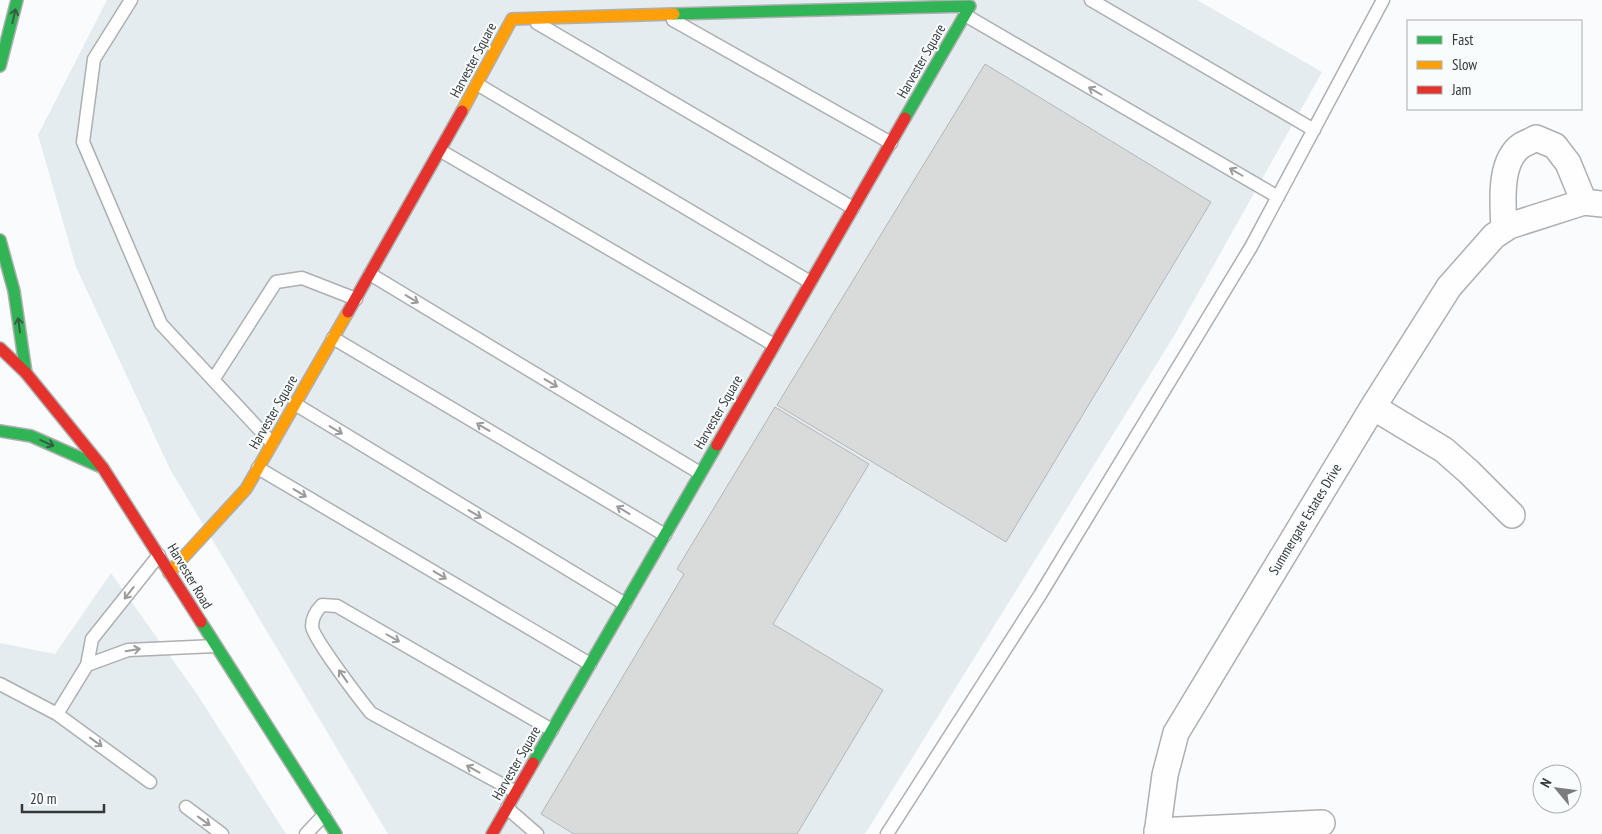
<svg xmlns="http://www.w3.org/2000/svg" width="1602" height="834" font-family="'PT Sans Narrow',sans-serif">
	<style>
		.built { fill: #e5ecef }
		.building { fill: #d9dada; stroke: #b4b6b7 }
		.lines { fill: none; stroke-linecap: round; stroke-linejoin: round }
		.lane-casing { stroke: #adafb0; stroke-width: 15 }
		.street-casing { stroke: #adafb0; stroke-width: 28 }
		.fast-casing { stroke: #adafb0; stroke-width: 14 }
		.slow-casing { stroke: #adafb0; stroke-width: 14 }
		.jam-casing { stroke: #adafb0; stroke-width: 14 }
		.lane { stroke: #fefeff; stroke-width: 12 }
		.street { stroke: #fefeff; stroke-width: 25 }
		.fast { stroke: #30b455; stroke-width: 11 }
		.slow { stroke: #ff9f0a; stroke-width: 11 }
		.jam { stroke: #e5322d; stroke-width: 11 }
		.oneway { stroke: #345d41 }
		.oneway2 { stroke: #9a9b9c }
		.labels { text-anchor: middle; stroke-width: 4; stroke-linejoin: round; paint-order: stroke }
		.street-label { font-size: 14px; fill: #363838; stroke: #f8fcfd }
	</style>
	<rect width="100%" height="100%" fill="#f9fbfc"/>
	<path class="built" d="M107 0H1197L1322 72 1174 336 865 834H388L170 469 76 267 38 135Z
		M111 573 197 694 286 834H0V643L55 654Z"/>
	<path class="building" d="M985 64 1211 202 1006 542 777 405Z
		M775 407 869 464 773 624 883 690 797 834H574L541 814 684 574 677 569Z"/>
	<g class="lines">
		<defs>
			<path id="lane" d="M131 0 94 59 83 142 161 324 272 443
				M1091 0 1314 130
				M965 15 1278 197
				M673 20 891 143
				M537 23 853 208
				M477 84 810 282
				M441 151 774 345
				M370 274 700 473
				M333 338 665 535
				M213 380 276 282 302 278 356 299
				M295 404 625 604
				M258 468 590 664
				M87 665 128 650 215 646
				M0 684 57 714 150 782
				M57 714 87 665 92 639 159 555
				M516 792 371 713C361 701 312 637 312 626 312 618 317 610 322 605L337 606 552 730
				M186 807 222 834
				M507 808 537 834
				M306 834 324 815
				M887 834 1040 595 1251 247 1383 0"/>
			<path id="street" d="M1504 229C1503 205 1498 161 1522 145 1526 143 1531 141 1536 138L1555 146 1568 163 1584 202
				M1373 407 1444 450 1469 472 1512 515
				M1157 831 1322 823
				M1157 834 1165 775 1176 733 1373 407 1449 287 1494 236 1509 226 1584 202 1602 204"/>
			<path id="fast" d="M674 14 970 6 905 118
				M0 66 17 0
				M0 240 14 291 26 373
				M0 431 31 436 99 466
				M201 622 336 834
				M533 763 717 445"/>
			<path id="slow" d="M462 111 512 19 674 14
				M169 573 246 489 348 312"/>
			<path id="jam" d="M348 312 462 111
				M0 348 26 373 103 468 201 622
				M717 445 905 118
				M492 834 533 763"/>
		</defs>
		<use href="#lane" class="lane-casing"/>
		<use href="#street" class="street-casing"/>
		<use href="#fast" class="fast-casing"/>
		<use href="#slow" class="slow-casing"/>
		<use href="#jam" class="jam-casing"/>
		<use href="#lane" class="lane"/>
		<use href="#street" class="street"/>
		<use href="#fast" class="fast"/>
		<use href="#slow" class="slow"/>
		<use href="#jam" class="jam"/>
	</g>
	<defs><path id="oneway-shaft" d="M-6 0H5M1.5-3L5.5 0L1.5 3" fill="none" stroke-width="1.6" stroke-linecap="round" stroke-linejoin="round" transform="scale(1.25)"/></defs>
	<g class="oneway">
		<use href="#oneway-shaft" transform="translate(14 16) rotate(-77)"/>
		<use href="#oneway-shaft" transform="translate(19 325) rotate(-98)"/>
		<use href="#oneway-shaft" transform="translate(47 443) rotate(24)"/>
	</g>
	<g class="oneway2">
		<use href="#oneway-shaft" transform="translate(1095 91) rotate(-150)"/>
		<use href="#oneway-shaft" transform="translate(1236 172) rotate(-150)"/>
		<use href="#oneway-shaft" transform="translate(412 299) rotate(31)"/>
		<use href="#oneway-shaft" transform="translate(551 383) rotate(31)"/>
		<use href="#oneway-shaft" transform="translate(483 427) rotate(-149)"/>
		<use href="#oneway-shaft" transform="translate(336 430) rotate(31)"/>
		<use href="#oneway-shaft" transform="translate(300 493) rotate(31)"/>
		<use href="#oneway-shaft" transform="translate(623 510) rotate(-149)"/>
		<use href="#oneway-shaft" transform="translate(475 514) rotate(31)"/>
		<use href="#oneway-shaft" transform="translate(440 575) rotate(31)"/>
		<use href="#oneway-shaft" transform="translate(129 593) rotate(128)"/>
		<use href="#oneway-shaft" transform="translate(393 638) rotate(30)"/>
		<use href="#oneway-shaft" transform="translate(133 650) rotate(-9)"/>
		<use href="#oneway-shaft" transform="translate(343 676) rotate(-125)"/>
		<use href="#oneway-shaft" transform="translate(96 742) rotate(36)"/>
		<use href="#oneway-shaft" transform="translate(473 769) rotate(-151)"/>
		<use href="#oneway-shaft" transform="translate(204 821) rotate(36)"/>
	</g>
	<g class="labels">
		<g class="street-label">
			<text transform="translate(473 60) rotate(-62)" y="5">Harvester Square</text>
			<text transform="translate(921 61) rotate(-60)" y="5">Harvester Square</text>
			<text transform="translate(273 412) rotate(-60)" y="5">Harvester Square</text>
			<text transform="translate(718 412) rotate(-60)" y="5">Harvester Square</text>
			<text transform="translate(1305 519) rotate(-59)" y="5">Summergate Estates Drive</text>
			<text transform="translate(190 576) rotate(59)" y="5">Harvester Road</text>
			<text transform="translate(516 763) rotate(-60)" y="5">Harvester Square</text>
		</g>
	</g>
	<rect x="1407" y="20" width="175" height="90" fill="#f8fcfd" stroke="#aaaeae"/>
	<rect x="1417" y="36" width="25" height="8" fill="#30b455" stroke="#aaaeae"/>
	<text x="1452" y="45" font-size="15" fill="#363838">Fast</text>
	<rect x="1417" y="61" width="25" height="8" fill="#ff9f0a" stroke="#aaaeae"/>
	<text x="1452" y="70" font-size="15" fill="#363838">Slow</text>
	<rect x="1417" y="86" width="25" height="8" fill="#e5322d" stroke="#aaaeae"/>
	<text x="1452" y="95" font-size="15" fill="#363838">Jam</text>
	<g transform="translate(1557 789) rotate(299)"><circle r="24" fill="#f8fcfd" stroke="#aaaeae"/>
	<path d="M0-4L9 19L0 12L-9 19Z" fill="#7a7c7d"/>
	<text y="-8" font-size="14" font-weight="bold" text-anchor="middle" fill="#363838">N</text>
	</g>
	<path d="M22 804v8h82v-8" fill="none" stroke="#363838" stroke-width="2.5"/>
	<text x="30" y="804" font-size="15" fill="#363838" stroke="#f8fcfd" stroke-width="4" paint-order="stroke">20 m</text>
</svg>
